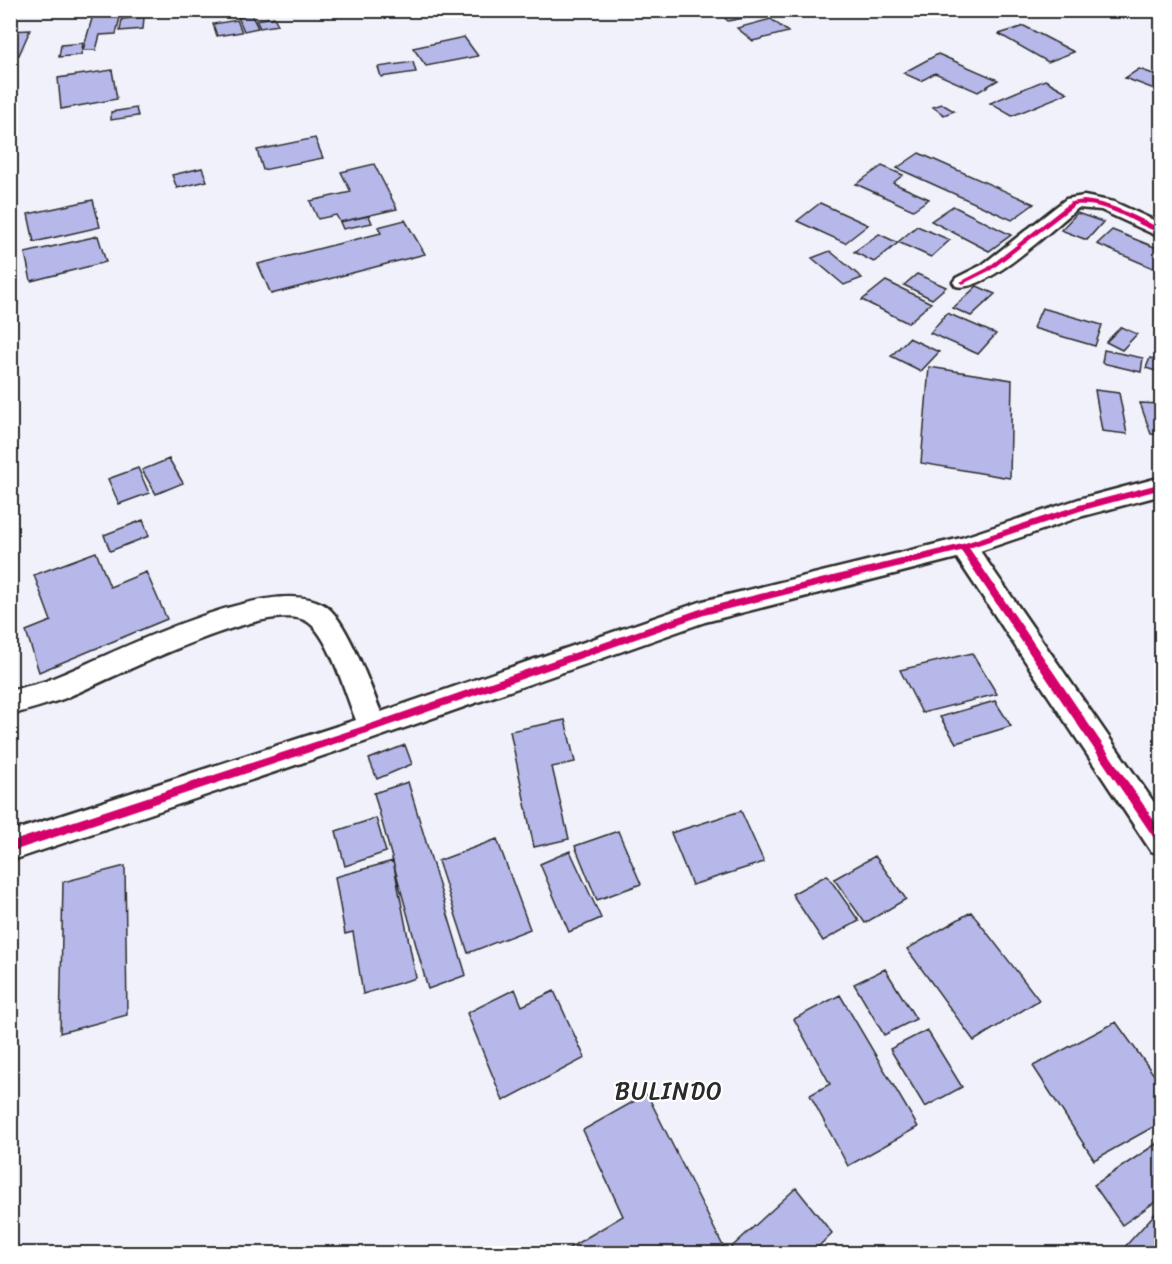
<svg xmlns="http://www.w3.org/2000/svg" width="1172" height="1264" font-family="Sriracha,sans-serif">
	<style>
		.building { fill: #b5b8e9; stroke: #2b2b2b; stroke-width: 1.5 }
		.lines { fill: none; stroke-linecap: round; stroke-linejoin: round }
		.street-casing { stroke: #2b2b2b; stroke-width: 5 }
		.street { fill: #fff; fill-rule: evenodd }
		.cycleway-casing { stroke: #fff; stroke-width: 4 }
		.cycleway { fill: #d6006c; fill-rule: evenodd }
		.labels { text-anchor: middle; stroke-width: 4.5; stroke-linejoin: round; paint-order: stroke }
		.near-quarter-label { font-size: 24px; letter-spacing: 1.5px; fill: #2b2b2b; stroke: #fff }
	</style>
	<rect width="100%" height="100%" fill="#f0f1fb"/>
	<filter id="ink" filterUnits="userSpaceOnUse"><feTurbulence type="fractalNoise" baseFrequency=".0167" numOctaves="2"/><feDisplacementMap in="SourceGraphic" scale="12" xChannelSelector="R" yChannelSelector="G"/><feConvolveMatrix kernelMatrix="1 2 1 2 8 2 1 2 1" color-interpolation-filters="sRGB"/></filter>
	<g filter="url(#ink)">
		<path class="building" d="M716 10H736L744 18 728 21Z
			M121 13 116 34 100 35 96 50H83L93 15Z
			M251 14 258 28 244 31 238 17Z
			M144 17 143 29 120 31 122 19Z
			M274 17 278 25 260 28 256 20Z
			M771 19 788 32 753 41 737 28Z
			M237 20 242 32 217 36 213 24Z
			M1024 26 1074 52 1048 62 999 34Z
			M30 30 19 55H10V31Z
			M464 37 478 56 426 66 413 48Z
			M83 43 81 55 59 57 61 45Z
			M938 54 998 80 978 92 935 73 921 81 903 73Z
			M413 62 416 72 381 77 378 67Z
			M1139 69 1162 77V92L1125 78Z
			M112 70 117 99 61 109 58 78Z
			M1045 80 1068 93 1012 116 990 103Z
			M942 104 954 111 944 115 933 107Z
			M136 108 138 116 111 120V112Z
			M315 138 323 158 263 170 257 150Z
			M919 153 1034 204 1012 220 897 168Z
			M374 164 397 209 340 222 336 215 318 219 310 201 351 192 341 172Z
			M882 166 903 175 893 183 929 199 913 210 856 184Z
			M202 168 207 181 177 188 172 175Z
			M93 200 100 227 34 242 28 214Z
			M820 203 868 225 845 243 797 221Z
			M953 206 1011 235 989 251 931 221Z
			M1077 213 1103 222 1087 240 1061 230Z
			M369 216 372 223 343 229 340 222Z
			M405 220 425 254 271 294 258 264 381 233 378 227Z
			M917 226 950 240 931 257 898 242Z
			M1112 230 1162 250V269L1160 271 1097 244Z
			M879 234 898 243 874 262 854 252Z
			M98 236 106 262 31 281 25 253Z
			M830 251 862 278 844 285 812 258Z
			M917 274 946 287 932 299 904 285Z
			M886 281 931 303 908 323 862 300Z
			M977 286 995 294 971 316 953 308Z
			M1042 308 1102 325 1095 346 1033 328Z
			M947 313 996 334 978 354 930 333Z
			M1121 327 1137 334 1122 350 1106 342Z
			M909 338 939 352 921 371 891 356Z
			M1104 350 1143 358 1141 372 1102 363Z
			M1150 358 1162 361V373L1146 368Z
			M929 367 1012 380 1010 478 921 463Z
			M1095 390 1119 393 1127 434 1102 431Z
			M1140 403 1162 404V435L1151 434Z
			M169 459 183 483 156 494 142 470Z
			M138 468 149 493 119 504 108 479Z
			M143 520 149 536 110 551 104 535Z
			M96 552 110 587 146 572 167 619 39 672 26 631 51 621 34 575Z
			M972 653 997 694 922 713 900 670Z
			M995 701 1011 726 956 743 940 717Z
			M565 720 575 762 552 767 569 839 534 847 510 731Z
			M405 745 412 764 377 779 369 759Z
			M408 782 466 975 428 989 374 793Z
			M741 811 764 862 692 885 671 833Z
			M376 818 386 852 345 866 336 831Z
			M618 831 641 884 597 900 575 846Z
			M497 839 530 929 468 953 438 861Z
			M570 851 601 918 569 932 540 864Z
			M875 856 906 899 865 923 834 879Z
			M393 861 416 978 363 994 353 932 345 934 335 877Z
			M125 866 127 1015 60 1033 63 882Z
			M827 875 859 921 823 941 792 894Z
			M971 912 1039 1000 974 1041 907 949Z
			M885 969 916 1019 884 1035 854 984Z
			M515 989 522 1006 554 991 585 1058 503 1101 467 1013Z
			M840 995 918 1127 848 1166 810 1095 830 1084 794 1019Z
			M1116 1022 1162 1086V1122L1094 1160 1033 1066Z
			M927 1030 962 1087 925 1107 890 1049Z
			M647 1094 724 1248 715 1254H559L623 1216 583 1130Z
			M1162 1140V1197L1122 1225 1094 1185Z
			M796 1188 832 1233 811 1254H724Z
			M1162 1206V1254H1123L1121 1251Z"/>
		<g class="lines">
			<defs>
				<path id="street" d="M1084 196 1114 202 1162 224V238L1101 210 1078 208C1054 227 985 294 956 286L953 282 956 278 982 265 1066 199Z
					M1162 477V495L1083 516 980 551 1162 814V855L1151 851 957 558 705 622 373 739 10 861V832L356 720C346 696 330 637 308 622 270 596 106 682 63 699 46 705 28 710 10 715V691C22 687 34 685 46 681 103 660 274 567 327 607 348 623 370 686 381 712L703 601 961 538 1079 499Z"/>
			</defs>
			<use href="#street" class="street-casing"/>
			<use href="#street" class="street"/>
			<defs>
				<path id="cycleway" d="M1084 200C1113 203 1136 217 1162 229V234C1132 223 1108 202 1075 205L991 270 963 284 960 282 987 268 1071 202Z
					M1162 483V489L1080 511 969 548 1162 832V846L1158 844 961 551 704 615 373 731 10 852V842L373 723 703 608 962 544 1079 505Z"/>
			</defs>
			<use href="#cycleway" class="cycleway-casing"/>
			<use href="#cycleway" class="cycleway"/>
		</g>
	</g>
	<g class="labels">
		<g class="near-quarter-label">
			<text x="669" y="1099">BULINDO</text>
		</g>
	</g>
	<rect width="1172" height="1264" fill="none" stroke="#fff" stroke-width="36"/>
	<rect x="18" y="18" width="1136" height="1228" fill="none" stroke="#2b2b2b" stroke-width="2" filter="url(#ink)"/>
</svg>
